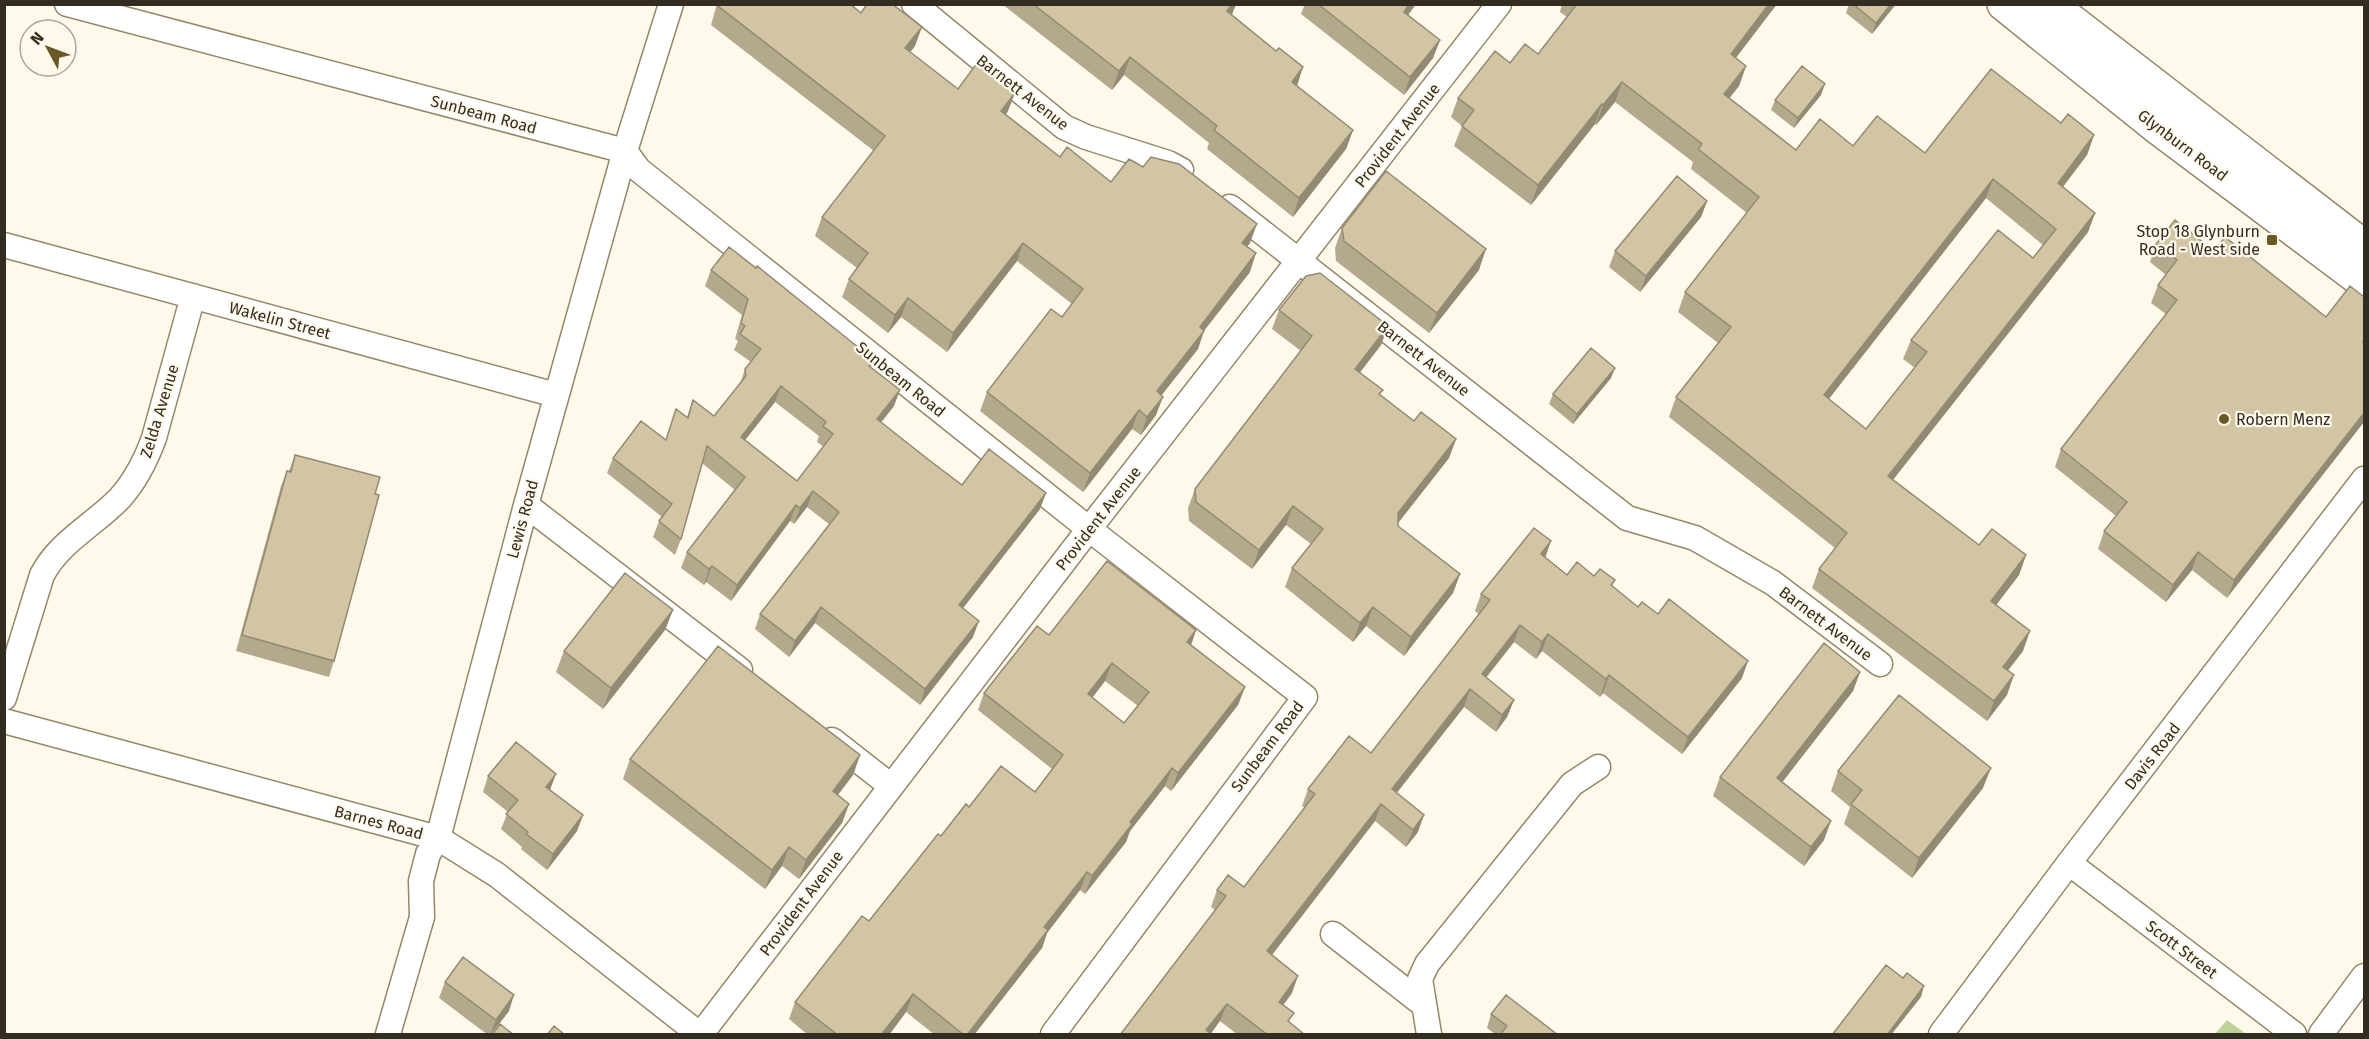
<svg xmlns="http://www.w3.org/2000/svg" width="2369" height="1039" font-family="'Fira Sans',sans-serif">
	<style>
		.green { fill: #bed198 }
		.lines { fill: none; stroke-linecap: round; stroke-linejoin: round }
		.minor-casing { stroke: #958869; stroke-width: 27 }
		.secondary-casing { stroke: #958869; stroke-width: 36 }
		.minor { stroke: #fff; stroke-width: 24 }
		.secondary { stroke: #fff; stroke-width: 33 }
		.wall { fill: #b5a98d; fill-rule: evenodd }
		.shaded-wall { fill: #938a73 }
		.building { fill: #d2c5a4; stroke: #938a73; stroke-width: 1.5; fill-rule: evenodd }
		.poi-dot { fill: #695826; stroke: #fef9eb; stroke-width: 2 }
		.labels { text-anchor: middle; stroke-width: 4.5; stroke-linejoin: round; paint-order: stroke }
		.street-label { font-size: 16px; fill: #322d20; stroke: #fef9eb }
		.poi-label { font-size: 16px; fill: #322d20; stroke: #fef9eb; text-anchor: end }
	</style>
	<rect width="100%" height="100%" fill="#fef9eb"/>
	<path class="green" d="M2227 1020 2246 1034H2215Z"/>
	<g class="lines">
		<defs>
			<path id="minor" d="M67 4 625 151 639 170 1089 529 1305 697 1053 1034
				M914 4 1064 127 1086 137 1168 163 1181 170
				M1230 207 1627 518 1695 538 1773 583 1880 664
				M4 245 556 395
				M526 505 740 670
				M4 698 42 575C60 541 94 525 120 498 136 480 146 460 154 438L193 296
				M4 721 438 838 497 875 699 1034
				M832 740 891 786
				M2069 863 2294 1034
				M1333 934 1424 1005
				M388 1034 422 917 421 881 428 854 438 838 526 505 625 151 671 4
				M701 1034 1089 529 1499 4
				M1429 1034 1420 979 1427 964 1572 784 1598 767
				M1941 1034 2069 863 2364 479
				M2321 1034 2364 976"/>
			<path id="secondary" d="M2004 4 2156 126 2364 282
				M2049 4 2364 247"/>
		</defs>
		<use href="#minor" class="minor-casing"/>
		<use href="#secondary" class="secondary-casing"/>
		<use href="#minor" class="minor"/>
		<use href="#secondary" class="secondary"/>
	</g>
	<path class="wall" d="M717 4H850L861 13 915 46 910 52 958 89 1008 111 1006 115 1060 157 1111 182 1250 243 1247 246 1250 272 1204 330 1198 349 1161 395 1156 415 1141 435 1132 429 1083 492 980 411 987 392 1062 317 1072 304 1017 261 947 352 901 317 888 333 842 297 849 279 857 268 815 236 822 217 874 151 711 25Z
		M1002 4H1236L1232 15 1297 86 1353 130 1346 149 1293 217 1207 149 1209 143 1124 75 1112 90Z
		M1305 4H1416L1408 15 1440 40 1433 58 1404 95 1301 14Z
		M1562 4H1777L1736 58 1746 66 1739 86 1729 98 1796 150 1853 146 1925 153 2061 123 2094 135 2087 155 2063 187 2095 213 2088 232 1893 480 1979 545 2026 555 2019 575 1996 605 2023 651 2008 670 2007 695 1987 721 1812 588 1819 569 1835 548 1669 417 1676 397 1718 343 1678 312 1685 292 1747 213 1691 169 1693 162 1615 102 1596 125 1595 124 1531 205 1454 146 1462 126 1451 117 1458 98 1510 63 1538 54 1567 17 1560 12ZM1986 198 2043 245 2033 258 1911 340 1903 359 1915 368 1866 429 1829 399Z
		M1849 4H1896L1872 34 1846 13Z
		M1821 95 1794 128 1771 110 1775 100Z
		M1707 201 1701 217 1640 292 1609 267 1615 251Z
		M1342 228 1479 270 1429 333 1336 261 1335 248Z
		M2156 244 2214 251 2326 317 2350 286 2227 598 2192 570 2166 602 2098 549 2104 531 2116 516 2055 467 2061 449 2166 314 2151 303 2158 285 2166 275 2150 262Z
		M711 270 874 360 871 367 894 406 881 422 962 485 1046 493 1040 509 963 608 973 637 920 705 815 623 789 657 755 629 760 614 830 525 807 507 794 524 790 521 731 601 706 582 704 585 681 568 687 552 735 490 702 463 681 539 675 555 653 537 659 521 662 517 607 473 613 458 666 440 676 409 687 417 693 400 714 416 740 384 745 369 751 362 734 350 738 341 735 339 742 315 705 286ZM775 402 819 436 817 442 824 447 797 481 745 440Z
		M1279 310 1388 326 1381 345 1360 372 1381 395 1414 421 1456 439 1449 458 1398 523V526L1460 574 1453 593 1404 656 1366 626 1353 642 1285 587 1292 568 1311 544 1286 525 1252 569 1189 521 1188 508 1195 489 1301 351 1272 329Z
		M1611 378 1573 424 1549 404 1553 394Z
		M295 455 375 494 334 661 329 677 236 651 281 486 287 471H289Z
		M1551 541 1545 557 1567 575 1594 576 1615 580 1612 586 1638 607 1742 678 1682 754 1603 693 1600 697 1542 651 1536 659 1514 642 1486 678 1514 700 1507 717 1496 732 1464 707 1397 793 1418 832 1406 847 1375 821 1272 955 1292 993 1283 1005 1290 1023 1305 1035H1238L1220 1021 1120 1035 1215 910 1211 907 1217 890 1244 887 1305 808 1302 806 1308 789 1371 753 1479 614 1475 611 1481 594Z
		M673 610 665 630 603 709 556 672 564 651Z
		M1196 630 1191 645 1245 687 1238 705 1171 791 1165 786 1130 831 1126 842 1085 894 1080 890 1047 933 1042 948 974 1035H935L906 1012 889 1035H808L789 1019 795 1002 869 921 941 836 969 807 1035 792 1052 769 978 710 984 693 1049 635ZM1105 681 1138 706 1124 723 1092 698Z
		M1860 672 1853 691 1782 782 1824 840 1804 866 1713 796 1720 777Z
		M860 755 853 775 838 795 849 804 842 823 799 879 782 866 765 889 623 779 630 759Z
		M1838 771 1983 788 1912 878 1844 824 1850 807 1831 791Z
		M488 776 550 790 583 815 577 831 547 870 521 849 522 847 501 829 508 812 483 792Z
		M445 982 509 1011 491 1035H488L439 998Z
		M1491 1014 1558 1035H1496L1487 1028Z"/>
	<path class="shaded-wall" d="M1232 4H1236L1232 14 1227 11Z
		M1409 4H1416L1397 30 1404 12Z
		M1769 4H1777L1724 73 1731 54Z
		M1891 4H1896L1872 34 1876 23Z
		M922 27 915 46 899 67 905 48Z
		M1440 40 1433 58 1404 95 1410 77Z
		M1130 57 1124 75 1112 90 1119 71Z
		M1746 66 1739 86 1717 114 1724 94Z
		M1303 67 1297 86 1292 82Z
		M1622 82 1615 102 1596 125 1603 105Z
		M1825 84 1821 95 1794 128 1798 118Z
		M1015 93 1008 111 994 130 1001 111Z
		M1602 104 1595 124 1531 205 1538 185Z
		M1353 130 1346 149 1293 217 1299 198Z
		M2094 135 2087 155 2051 202 2058 183Z
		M1993 179 1986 198 1816 415 1824 395Z
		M1707 201 1701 217 1640 292 1646 276Z
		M2095 213 2088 232 1880 496 1888 476Z
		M1257 224 1250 243 1236 261 1242 243Z
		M1023 243 1017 261 947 352 953 333Z
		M1486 249 1479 270 1429 333 1437 313Z
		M1256 253 1250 272 1193 345 1200 327Z
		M908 298 901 317 888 333 895 315Z
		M1388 326 1381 345 1348 388 1355 369Z
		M1204 331 1198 349 1150 410 1157 391Z
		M1615 368 1611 378 1573 424 1577 414Z
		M781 386 775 402 735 453 741 437Z
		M900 390 894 406 871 435 877 419Z
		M1163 397 1156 415 1141 435 1147 417Z
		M1139 410 1132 429 1083 492 1090 473Z
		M2364 413V422L2227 598 2234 580Z
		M1456 439 1449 458 1391 532 1398 513Z
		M813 491 807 507 794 524 800 508Z
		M1046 493 1040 509 953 621 959 605Z
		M796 505 790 521 731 601 737 585Z
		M1293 506 1286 525 1252 569 1259 550Z
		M1551 541 1545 558 1541 554Z
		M2198 552 2192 570 2166 602 2173 585Z
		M2026 555 2019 575 1984 621 1991 601Z
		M712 566 706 582 704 585 709 569Z
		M1460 574 1453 593 1404 656 1411 637Z
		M821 607 815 623 789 657 795 641Z
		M1373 607 1366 626 1353 642 1360 623Z
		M673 610 665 630 603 709 611 688Z
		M979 621 973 637 920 705 925 689Z
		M1520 625 1514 642 1475 691 1482 674Z
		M1196 630 1190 648 1187 642Z
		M2030 631 2023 651 1996 686 2003 667Z
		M1548 634 1542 651 1536 659 1542 642Z
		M1748 661 1742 678 1682 754 1688 737Z
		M1112 663 1105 681 1081 712 1088 694Z
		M1860 672 1853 691 1770 798 1777 778Z
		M1609 675 1603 693 1600 697 1606 679Z
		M2014 675 2007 695 1987 721 1994 701Z
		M1245 687 1238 705 1171 791 1178 773Z
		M1470 689 1464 707 1386 806 1392 789Z
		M1514 700 1507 717 1496 732 1502 715Z
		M860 755 853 775 826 810 833 791Z
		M1172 768 1165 786 1130 831 1126 842 1085 894 1092 876 1130 822Z
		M1991 768 1983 788 1912 878 1919 858Z
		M556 774 550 790 546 787Z
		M849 804 842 823 799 879 806 860Z
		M1381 804 1375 821 1261 969 1267 951Z
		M583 815 577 831 547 870 553 854Z
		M1424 815 1418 832 1406 847 1413 830Z
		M1831 821 1824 840 1804 866 1811 847Z
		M789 847 782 866 765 889 772 870Z
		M1087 872 1080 890 1047 933 1042 948 974 1035H967L1044 927Z
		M1298 976 1292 993 1273 1019 1279 1002Z
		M1924 986 1921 997 1891 1035H1887Z
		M913 994 906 1012 889 1035H881Z
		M514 995 509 1011 490 1035 496 1020Z
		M1227 1004 1220 1021 1210 1035 1206 1030Z"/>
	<path class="building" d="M719 4H850L861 13 867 4H892L922 27 905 48 958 89 977 63 1015 93 1001 111 1060 157 1067 147 1111 182 1129 159 1143 167 1151 157 1179 164 1257 224 1242 243 1256 253 1200 327 1204 331 1157 391 1163 397 1147 417 1139 410 1090 473 987 392 1051 309 1062 317 1083 289 1023 243 953 333 908 298 895 315 849 279 868 253 822 217 885 136 718 6Z
		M1033 4H1232L1227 11 1276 51 1279 48 1303 67 1292 82 1353 130 1299 198 1214 130 1217 126 1130 57 1119 71Z
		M1318 4H1409L1404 12 1440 40 1410 77Z
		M1577 4H1769L1731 54 1746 66 1724 94 1796 150 1820 119 1853 146 1877 116 1925 153 1991 69 2061 123 2068 114 2094 135 2058 183 2095 213 1888 476 1979 545 1992 529 2026 555 1991 601 2030 631 2003 667 2014 675 1994 701 1819 569 1847 533 1676 397 1731 327 1685 292 1759 197 1698 149 1702 144 1622 82 1603 105 1602 104 1538 185 1462 126 1474 110 1458 98 1495 51 1510 63 1525 44 1538 54ZM1993 179 2056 229 2033 258 1998 230 1911 340 1927 352 1866 429 1824 395Z
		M1853 4H1891L1876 23Z
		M1802 66 1825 84 1798 118 1775 100Z
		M1386 171 1486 249 1437 313 1344 241 1342 228Z
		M1677 176 1707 201 1646 276 1615 251Z
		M2175 220 2214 251 2225 237 2326 317 2350 286 2364 297V339L2363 342 2364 343V413L2234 580 2198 552 2173 585 2104 531 2127 502 2061 449 2177 300 2158 285 2177 260 2156 244Z
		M729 247 756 268 757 266 874 360 869 366 900 390 877 419 925 457 962 485 989 449 1046 493 959 605 979 621 925 689 821 607 795 641 760 614 839 512 813 491 800 508 796 505 737 585 712 566 709 569 687 552 745 477 707 446 681 539 659 521 672 504 613 458 641 421 666 440 676 409 688 418 693 400 714 416 746 376 745 369 761 349 740 334 745 326 741 323 748 299 711 270ZM781 386 826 422 823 426 833 434 797 481 741 437Z
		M1320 273 1388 326 1355 369 1383 390 1379 394 1414 421 1421 412 1456 439 1398 513V526L1460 574 1411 637 1373 607 1360 623 1292 568 1323 529 1293 506 1259 550 1196 502 1195 489 1312 336 1279 310 1306 276Z
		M1591 348 1615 368 1577 414 1553 394Z
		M295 455 380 477 375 494 379 495 334 661 242 635 287 471 291 472Z
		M1534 528 1551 541 1541 554 1567 575 1577 562 1594 576 1600 569 1615 580 1611 585 1638 607 1642 602 1658 614 1669 599 1748 661 1688 737 1609 675 1606 679 1548 634 1542 642 1520 625 1482 674 1514 700 1502 715 1470 689 1392 789 1424 815 1413 830 1381 804 1267 951 1298 976 1279 1002 1294 1013 1288 1021 1305 1035H1268L1227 1004 1206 1030 1212 1035H1120L1226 896 1217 890 1228 875 1244 887 1315 794 1308 789 1349 736 1371 753 1490 600 1481 594Z
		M1107 561 1196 630 1187 642 1245 687 1178 773 1172 768 1130 822 1132 824 1092 876 1087 872 1044 927 1048 930 967 1035H964L913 994 881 1035H838L795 1002 862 916 869 921 938 834 941 836 966 804 969 807 1001 766 1035 792 1063 755 984 693 1037 626 1049 635ZM1112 663 1149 692 1124 723 1088 694Z
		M625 573 673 610 611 688 564 651Z
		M1824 643 1860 672 1777 778 1831 821 1811 847 1720 777Z
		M718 646 860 755 833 791 849 804 806 860 789 847 772 870 630 759Z
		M1899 695 1991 768 1919 858 1851 804 1862 790 1838 771Z
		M516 742 556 774 546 787 583 815 553 854 526 834 528 832 506 814 518 800 488 776Z
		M463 957 514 995 496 1020 445 982Z
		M1886 965 1903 978 1907 973 1924 986 1887 1035H1832Z
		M1506 995 1558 1035H1500L1507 1026 1491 1014Z
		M500 1024 514 1035H492Z
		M554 1026 565 1035H547Z"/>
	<g class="poi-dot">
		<rect x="2266" y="234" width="12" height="12" rx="3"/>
		<circle cx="2224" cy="419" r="6"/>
	</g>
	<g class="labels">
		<g class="street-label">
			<text transform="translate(1023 92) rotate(38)" y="6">Barnett Avenue</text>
			<text transform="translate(484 114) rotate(15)" y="6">Sunbeam Road</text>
			<text transform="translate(1397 135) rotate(-52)" y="6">Provident Avenue</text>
			<text transform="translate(2183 145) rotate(37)" y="6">Glynburn Road</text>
			<text transform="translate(280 320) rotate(15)" y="6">Wakelin Street</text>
			<text transform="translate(1424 358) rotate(38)" y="6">Barnett Avenue</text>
			<text transform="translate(901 379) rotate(39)" y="6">Sunbeam Road</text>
			<text transform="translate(159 411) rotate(-73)" y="6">Zelda Avenue</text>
			<text transform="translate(1098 518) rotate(-52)" y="6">Provident Avenue</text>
			<text transform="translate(522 519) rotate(-75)" y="6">Lewis Road</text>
			<text transform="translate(1826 623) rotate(37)" y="6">Barnett Avenue</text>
			<text transform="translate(1267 746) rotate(-53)" y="6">Sunbeam Road</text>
			<text transform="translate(2152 756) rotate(-52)" y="6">Davis Road</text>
			<text transform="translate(379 822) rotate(15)" y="6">Barnes Road</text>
			<text transform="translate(801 903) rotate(-53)" y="6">Provident Avenue</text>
			<text transform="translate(2182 949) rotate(37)" y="6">Scott Street</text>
		</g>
		<g class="poi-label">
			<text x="2260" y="237">Stop 18 Glynburn<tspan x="2260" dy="18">Road - West side</tspan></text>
			<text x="2236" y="425" text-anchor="start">Robern Menz</text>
		</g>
	</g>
	<rect width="2369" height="1039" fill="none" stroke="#322d20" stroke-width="12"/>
	<g transform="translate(48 48) rotate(311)"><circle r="28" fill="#fef9eb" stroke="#aca79a" stroke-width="1.5"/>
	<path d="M0-4.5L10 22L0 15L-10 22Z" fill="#695826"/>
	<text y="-9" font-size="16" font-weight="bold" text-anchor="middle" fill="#322d20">N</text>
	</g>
</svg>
